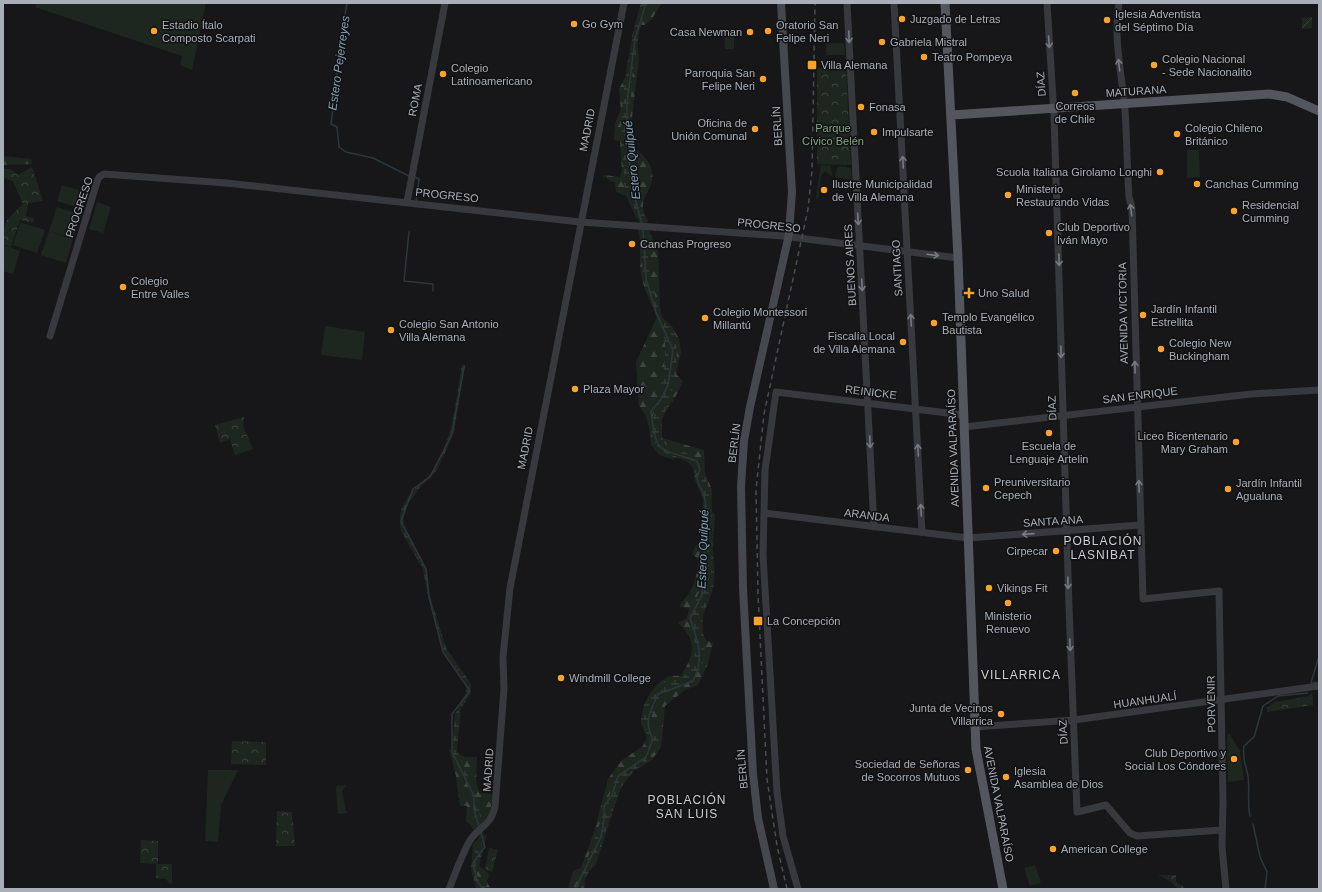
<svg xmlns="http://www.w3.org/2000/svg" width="1322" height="892" font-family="Helvetica,sans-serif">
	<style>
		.grass { fill: #1e271f }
		.forest { fill: url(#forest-firs) }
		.wetland { fill: url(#wetland-marsh) }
		.park { fill: url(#park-crowns) }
		.garden { fill: url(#garden-furrows) }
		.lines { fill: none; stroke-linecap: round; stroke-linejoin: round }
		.stream { stroke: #2c373d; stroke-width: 1.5 }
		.tertiary { stroke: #37393e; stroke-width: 7 }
		.secondary { stroke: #45484e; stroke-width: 8 }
		.primary { stroke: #53565d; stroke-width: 9 }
		.rail { stroke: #4a4d53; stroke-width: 1.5; stroke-dasharray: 5 4; stroke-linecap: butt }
		.secondary-bridge { stroke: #45484e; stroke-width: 8 }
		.oneway { stroke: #757a82 }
		.poi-dot { fill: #f9a32f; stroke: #121214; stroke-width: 1.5 }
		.labels { text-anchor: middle; stroke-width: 3; stroke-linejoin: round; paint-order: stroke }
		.poi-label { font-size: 11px; fill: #a8afb9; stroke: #121214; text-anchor: start }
		.street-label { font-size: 11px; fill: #a8afb9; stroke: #121214 }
		.park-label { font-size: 11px; fill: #80a57f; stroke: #121214 }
		.water-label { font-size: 12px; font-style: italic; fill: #7ea0b5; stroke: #121214 }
		.neighbourhood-label { font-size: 12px; letter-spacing: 1px; fill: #c9ced5; stroke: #121214 }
	</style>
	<defs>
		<pattern id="forest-firs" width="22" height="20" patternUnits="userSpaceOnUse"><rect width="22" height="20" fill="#1e271f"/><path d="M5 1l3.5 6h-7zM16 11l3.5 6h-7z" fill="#3c443d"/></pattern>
		<pattern id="wetland-marsh" width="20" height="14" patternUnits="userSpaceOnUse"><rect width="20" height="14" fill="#1e271f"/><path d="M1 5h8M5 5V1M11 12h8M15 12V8" fill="none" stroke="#3c443d"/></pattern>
		<pattern id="park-crowns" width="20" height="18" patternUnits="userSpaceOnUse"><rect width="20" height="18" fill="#1e271f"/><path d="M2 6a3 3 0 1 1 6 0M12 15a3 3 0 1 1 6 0" fill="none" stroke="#3c443d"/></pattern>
		<pattern id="garden-furrows" width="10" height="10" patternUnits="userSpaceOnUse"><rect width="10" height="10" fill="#1e271f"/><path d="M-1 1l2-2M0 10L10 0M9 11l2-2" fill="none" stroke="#3c443d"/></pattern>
	</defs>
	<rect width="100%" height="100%" fill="#171719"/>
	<path class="grass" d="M37 3H206L192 70 180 65 182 56 35 7Z
		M724 34H734V49H725Z
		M826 43H844L845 55H826Z
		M1187 150H1199L1200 177 1187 178Z
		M821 165 831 166 832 176 825 171 821 176 818 199 816 198Z
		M839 166 851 168 852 180 835 177 837 168Z
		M62 185 88 193 83 209 57 201Z
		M97 202 111 207 103 233 89 229Z
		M57 207 81 215 73 238 49 231Z
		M20 222 45 230 37 253 13 245Z
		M49 231 73 239 66 263 41 255Z
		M3 245 20 251 13 274 3 271Z
		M325 326 365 332 362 360 321 355Z
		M1229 733 1240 751 1244 780 1228 782 1227 737Z
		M208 770H238L221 805 218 842 205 841Z
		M346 785 342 791 346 811 349 813 338 814 336 786Z
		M1035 865 1041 883 1030 886 1024 868Z"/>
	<path class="forest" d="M641 3 661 4 652 19 645 25H641L637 40 639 58 629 143C642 154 657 165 651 184 649 192 642 198 643 207 643 212 647 218 648 222H641L637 219 626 196 616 192 615 183 603 177 604 175 620 177 622 171 620 141 614 140 615 123 621 110 619 89 627 74 633 32Z
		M3 156 31 159 32 164 3 165Z
		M638 228 648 229 658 250 660 307 662 317 674 330 679 339 681 352 676 374 683 381C676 399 664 412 657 430L662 438 704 450 705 473 712 490 711 511 715 514 712 565 697 623 706 640 713 643 707 666 698 685 685 690 665 706 661 747 651 761 634 770 620 789 596 864C589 871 582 879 584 889H568L573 871 581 868 594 832 608 779 621 761 643 746 647 737C644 731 641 724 642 716 643 702 653 685 666 678 670 675 676 676 681 676 694 654 698 641 678 623L687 618 689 609 679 606C693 590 696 581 699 560L692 554 696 545 702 540 703 498 695 480 693 468 688 461 679 458 672 459 659 455 651 445C650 431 649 417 639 406L636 362 657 317C652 305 645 292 642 279 638 262 642 245 638 228Z
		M449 749 465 757H477L476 781 479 793 493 794C491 811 488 820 474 830L469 823 466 821 467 806H460L456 776Z
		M487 834 479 866 489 874 487 882 491 889H476L471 870 473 843Z"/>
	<path class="wetland" d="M642 3H648L640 27 632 78 629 145 634 187 645 217 650 278 661 317 672 326 676 336 677 360 674 385 662 420V436L665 444C673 448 686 451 692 457 716 478 712 521 713 549 713 562 716 575 713 588 711 598 705 607 703 617 701 633 708 649 702 665 690 694 651 686 651 726L659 738 657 748 643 766 632 771 623 782 601 844 591 868 585 877 584 889H577L614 782 646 752 650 744 651 739 641 724C641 709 650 687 666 682 674 680 682 680 687 672 705 647 688 635 692 611 695 597 704 586 706 571 708 548 708 475 686 461 673 454 658 455 653 438 649 424 655 408 659 394 663 377 666 360 665 343 664 324 649 302 645 283 640 262 643 240 639 220 636 207 626 197 624 183 625 165 620 146 621 128 623 86 629 42 642 3Z
		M462 365H465L454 431 450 442 437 470 422 485 407 505 404 515 403 525 427 571 430 596 446 648 471 684V693L461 708 457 750 471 782 478 805 484 837 476 863 475 870 479 880 486 889H480L474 880 471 866 480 834 471 792 454 757 452 750 455 714 466 692 467 684 444 652 429 601 423 569 401 531C393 495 426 487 438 462 454 433 456 397 462 365Z"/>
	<path class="park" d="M817 68 846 69 851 165 817 164Z
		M32 167 43 201 28 203 26 217 34 218 33 223 20 220 11 247 3 244C3 221 7 219 23 204L13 181 5 178H3V169H11L18 175Z
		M244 417 243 426 253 449 235 455 230 439 220 443 215 425Z
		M1312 692 1313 705 1267 712V708L1275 702 1309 696Z
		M232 741 266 742V765L231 764Z
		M277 811 292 812 295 846H276Z
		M141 840 158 841V864H172V883L170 884 166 879 156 878V864L140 863Z
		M489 848 498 850 492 872 485 870Z
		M1158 875H1176V882L1187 889H1178L1170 881Z"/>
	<path class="garden" d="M1312 17V28L1302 29V18Z"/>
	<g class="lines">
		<path class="stream" d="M347 3C340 43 336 83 331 124L337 127 339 147 346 152 373 158 409 176
			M415 177 419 179 416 202
			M642 224 632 187 627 135V103L635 39 646 3
			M409 232 404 281 433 284V291
			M464 367 452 434 430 477 413 489 401 521 426 569 429 597 443 652 470 691 452 714V752L474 796V809L479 827
			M1319 656 1311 683 1319 682
			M1250 816C1247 803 1250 790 1248 777 1246 763 1242 761 1244 746L1254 737 1263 706 1278 696 1308 693
			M1253 824 1260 857 1267 872 1265 889
			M481 833 485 847 473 863 477 881 483 889
			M575 889 601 837 604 819V806L612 795 618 776 646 757 653 739C643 722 651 710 658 694L693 681C705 656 698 643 690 618L702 595 704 558 706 507 704 494 698 483 697 477 700 470 697 461C659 447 656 457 651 411L660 401 668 385 673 350 656 312 646 279 643 229"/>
		<path class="tertiary" d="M847 3 874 527
			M894 3 922 532
			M1047 3 1054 115 1069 606 1077 812 1106 805 1130 833 1137 836 1222 830
			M1119 3C1113 39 1122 74 1125 110 1127 139 1127 168 1129 197L1132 208 1143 599 1219 591 1223 801 1222 847 1226 889
			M407 202 445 3
			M50 336 97 182 99 177 104 174 226 183 580 222 783 236 958 258
			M964 427 1251 394 1319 390
			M764 513 968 538 1140 525
			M974 727 1074 720 1319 686
			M449 889C455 874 461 857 469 842 478 826 489 829 495 807L504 689 503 657 510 588 624 3
			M798 889 783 836 777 792 763 555 765 470 776 392 964 415"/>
		<path class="secondary" d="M781 3 792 192 789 233
			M774 889 758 818 753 774 743 588 741 486 744 441 750 407 788 239"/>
		<path class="primary" d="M945 3 958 258 976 749 1003 889
			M952 115 1269 94 1287 97 1319 111"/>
		<path class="rail" d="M787 889 777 846 767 779 758 594 756 490 764 414 808 209 812 171 815 3"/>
		<path class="secondary-bridge" d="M788 239 789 233"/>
	</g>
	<defs><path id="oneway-shaft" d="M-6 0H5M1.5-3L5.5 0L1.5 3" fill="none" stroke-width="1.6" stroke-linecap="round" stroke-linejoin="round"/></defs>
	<g class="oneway">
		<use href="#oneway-shaft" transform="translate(849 37) rotate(88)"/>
		<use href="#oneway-shaft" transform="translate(1049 42) rotate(86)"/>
		<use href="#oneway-shaft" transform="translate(1119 65) rotate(-97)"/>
		<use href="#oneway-shaft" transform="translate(903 162) rotate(-93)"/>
		<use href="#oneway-shaft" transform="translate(1131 210) rotate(-97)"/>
		<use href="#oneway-shaft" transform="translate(858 219) rotate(87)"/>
		<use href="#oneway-shaft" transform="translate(933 255) rotate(7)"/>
		<use href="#oneway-shaft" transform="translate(1059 260) rotate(89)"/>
		<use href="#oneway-shaft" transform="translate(862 285) rotate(87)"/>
		<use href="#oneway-shaft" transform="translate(911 320) rotate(-93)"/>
		<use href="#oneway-shaft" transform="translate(1061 352) rotate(89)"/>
		<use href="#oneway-shaft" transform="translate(1135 367) rotate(-91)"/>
		<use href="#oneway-shaft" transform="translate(870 442) rotate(88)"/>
		<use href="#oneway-shaft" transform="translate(918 450) rotate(-93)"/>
		<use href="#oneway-shaft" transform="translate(1139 486) rotate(-92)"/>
		<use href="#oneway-shaft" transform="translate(921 510) rotate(-93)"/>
		<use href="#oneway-shaft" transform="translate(1028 534) rotate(176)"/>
		<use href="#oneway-shaft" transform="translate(1068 583) rotate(89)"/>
		<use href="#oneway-shaft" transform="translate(1070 645) rotate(88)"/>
	</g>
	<g class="poi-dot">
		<circle cx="902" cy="19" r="4"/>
		<circle cx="1107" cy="20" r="4"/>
		<circle cx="574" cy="24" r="4"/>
		<circle cx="154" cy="31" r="4"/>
		<circle cx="768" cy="31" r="4"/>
		<circle cx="750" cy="32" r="4"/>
		<circle cx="882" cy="42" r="4"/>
		<circle cx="924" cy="57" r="4"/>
		<rect x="807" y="60" width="10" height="10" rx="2"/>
		<circle cx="1154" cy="65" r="4"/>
		<circle cx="443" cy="74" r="4"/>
		<circle cx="763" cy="79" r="4"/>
		<circle cx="1075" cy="93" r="4"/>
		<circle cx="861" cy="107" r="4"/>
		<circle cx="755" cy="129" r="4"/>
		<circle cx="874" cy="132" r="4"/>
		<circle cx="1177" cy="134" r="4"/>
		<circle cx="1160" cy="172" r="4"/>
		<circle cx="1197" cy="184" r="4"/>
		<circle cx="824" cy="190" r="4"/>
		<circle cx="1008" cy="195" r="4"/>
		<circle cx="1234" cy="211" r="4"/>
		<circle cx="1049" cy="233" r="4"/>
		<circle cx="632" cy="244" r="4"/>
		<circle cx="123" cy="287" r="4"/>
		<path d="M967 287h4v4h4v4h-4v4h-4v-4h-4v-4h4z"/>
		<circle cx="1143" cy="315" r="4"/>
		<circle cx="705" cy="318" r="4"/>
		<circle cx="934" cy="323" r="4"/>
		<circle cx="391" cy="330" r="4"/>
		<circle cx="903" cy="342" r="4"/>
		<circle cx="1161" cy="349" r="4"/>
		<circle cx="575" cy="389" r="4"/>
		<circle cx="1049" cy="433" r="4"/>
		<circle cx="1236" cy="442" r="4"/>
		<circle cx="986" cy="488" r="4"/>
		<circle cx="1228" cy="489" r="4"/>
		<circle cx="1056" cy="551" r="4"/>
		<circle cx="989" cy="588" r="4"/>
		<circle cx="1008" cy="603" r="4"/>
		<rect x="753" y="616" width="10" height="10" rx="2"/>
		<circle cx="561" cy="678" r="4"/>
		<circle cx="1001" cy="714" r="4"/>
		<circle cx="1234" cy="759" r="4"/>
		<circle cx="968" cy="770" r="4"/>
		<circle cx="1006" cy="777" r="4"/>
		<circle cx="1053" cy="849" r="4"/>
	</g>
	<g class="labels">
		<g class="poi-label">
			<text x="1115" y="18">Iglesia Adventista<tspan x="1115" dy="13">del Séptimo Día</tspan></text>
			<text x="910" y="23">Juzgado de Letras</text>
			<text x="582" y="28">Go Gym</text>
			<text x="162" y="29">Estadio Ítalo<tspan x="162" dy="13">Composto Scarpati</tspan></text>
			<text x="776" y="29">Oratorio San<tspan x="776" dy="13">Felipe Neri</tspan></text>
			<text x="742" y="36" text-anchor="end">Casa Newman</text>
			<text x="890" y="46">Gabriela Mistral</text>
			<text x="932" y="61">Teatro Pompeya</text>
			<text x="1162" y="63">Colegio Nacional<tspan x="1162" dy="13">- Sede Nacionalito</tspan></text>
			<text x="821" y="69">Villa Alemana</text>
			<text x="451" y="72">Colegio<tspan x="451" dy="13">Latinoamericano</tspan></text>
			<text x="755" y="77" text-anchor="end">Parroquia San<tspan x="755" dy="13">Felipe Neri</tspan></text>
			<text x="1075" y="110" text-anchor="middle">Correos<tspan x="1075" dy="13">de Chile</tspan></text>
			<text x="869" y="111">Fonasa</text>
			<text x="747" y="127" text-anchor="end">Oficina de<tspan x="747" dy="13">Unión Comunal</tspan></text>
			<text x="1185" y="132">Colegio Chileno<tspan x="1185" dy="13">Británico</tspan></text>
			<text x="882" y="136">Impulsarte</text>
			<text x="1152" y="176" text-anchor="end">Scuola Italiana Girolamo Longhi</text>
			<text x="832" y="188">Ilustre Municipalidad<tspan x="832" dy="13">de Villa Alemana</tspan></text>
			<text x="1205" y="188">Canchas Cumming</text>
			<text x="1016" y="193">Ministerio<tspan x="1016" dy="13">Restaurando Vidas</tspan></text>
			<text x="1242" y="209">Residencial<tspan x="1242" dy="13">Cumming</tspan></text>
			<text x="1057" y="231">Club Deportivo<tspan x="1057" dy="13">Iván Mayo</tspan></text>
			<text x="640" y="248">Canchas Progreso</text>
			<text x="131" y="285">Colegio<tspan x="131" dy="13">Entre Valles</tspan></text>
			<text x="978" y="297">Uno Salud</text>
			<text x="1151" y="313">Jardín Infantil<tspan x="1151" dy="13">Estrellita</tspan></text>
			<text x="713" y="316">Colegio Montessori<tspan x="713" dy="13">Millantú</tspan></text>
			<text x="942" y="321">Templo Evangélico<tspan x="942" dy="13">Bautista</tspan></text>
			<text x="399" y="328">Colegio San Antonio<tspan x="399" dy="13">Villa Alemana</tspan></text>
			<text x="895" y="340" text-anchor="end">Fiscalía Local<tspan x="895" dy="13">de Villa Alemana</tspan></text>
			<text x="1169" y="347">Colegio New<tspan x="1169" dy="13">Buckingham</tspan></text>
			<text x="583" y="393">Plaza Mayor</text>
			<text x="1228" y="440" text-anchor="end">Liceo Bicentenario<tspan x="1228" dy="13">Mary Graham</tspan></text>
			<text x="1049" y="450" text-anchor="middle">Escuela de<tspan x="1049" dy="13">Lenguaje Artelin</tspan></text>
			<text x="994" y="486">Preuniversitario<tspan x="994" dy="13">Cepech</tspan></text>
			<text x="1236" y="487">Jardín Infantil<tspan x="1236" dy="13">Agualuna</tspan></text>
			<text x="1048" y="555" text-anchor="end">Cirpecar</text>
			<text x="997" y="592">Vikings Fit</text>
			<text x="1008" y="620" text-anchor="middle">Ministerio<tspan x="1008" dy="13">Renuevo</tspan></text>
			<text x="767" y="625">La Concepción</text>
			<text x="569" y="682">Windmill College</text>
			<text x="993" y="712" text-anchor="end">Junta de Vecinos<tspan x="993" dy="13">Villarrica</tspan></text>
			<text x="1226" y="757" text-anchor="end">Club Deportivo y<tspan x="1226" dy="13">Social Los Cóndores</tspan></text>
			<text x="960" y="768" text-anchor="end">Sociedad de Señoras<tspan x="960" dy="13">de Socorros Mutuos</tspan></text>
			<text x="1014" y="775">Iglesia<tspan x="1014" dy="13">Asamblea de Dios</tspan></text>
			<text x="1061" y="853">American College</text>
		</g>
		<g class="street-label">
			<text transform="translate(1041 84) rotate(-94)" y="4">DÍAZ</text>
			<text transform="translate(1136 91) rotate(-4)" y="4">MATURANA</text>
			<text transform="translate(415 100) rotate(-79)" y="4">ROMA</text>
			<text transform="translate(777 126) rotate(-93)" y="4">BERLÍN</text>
			<text transform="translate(587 130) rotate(-79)" y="4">MADRID</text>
			<text transform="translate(447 195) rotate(6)" y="4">PROGRESO</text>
			<text transform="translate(79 207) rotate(-71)" y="4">PROGRESO</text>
			<text transform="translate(769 225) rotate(6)" y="4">PROGRESO</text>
			<text transform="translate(850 265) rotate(-93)" y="4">BUENOS AIRES</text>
			<text transform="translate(897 268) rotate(-93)" y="4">SANTIAGO</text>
			<text transform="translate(1123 313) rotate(-91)" y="4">AVENIDA VICTORIA</text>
			<text transform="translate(871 392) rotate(7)" y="4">REINICKE</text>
			<text transform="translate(1140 395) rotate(-7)" y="4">SAN ENRIQUE</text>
			<text transform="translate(1052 408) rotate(-92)" y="4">DÍAZ</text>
			<text transform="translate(734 443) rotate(-83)" y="4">BERLÍN</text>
			<text transform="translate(525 448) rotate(-79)" y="4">MADRID</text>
			<text transform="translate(953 448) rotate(-92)" y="4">AVENIDA VALPARAÍSO</text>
			<text transform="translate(867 515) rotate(7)" y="4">ARANDA</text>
			<text transform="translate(1053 521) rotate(-4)" y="4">SANTA ANA</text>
			<text transform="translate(1145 700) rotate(-8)" y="4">HUANHUALÍ</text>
			<text transform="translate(1211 704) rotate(-91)" y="4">PORVENIR</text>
			<text transform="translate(1063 732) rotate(-93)" y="4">DÍAZ</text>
			<text transform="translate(742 769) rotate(-95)" y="4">BERLÍN</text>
			<text transform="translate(488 770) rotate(-86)" y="4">MADRID</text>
			<text transform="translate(999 804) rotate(79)" y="4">AVENIDA VALPARAÍSO</text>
		</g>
		<g class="park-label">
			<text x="833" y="132">Parque<tspan x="833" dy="13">Cívico Belén</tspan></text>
		</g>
		<g class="water-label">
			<text transform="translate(339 63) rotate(-82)" y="4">Estero Pejerreyes</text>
			<text transform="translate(632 160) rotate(-96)" y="4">Estero Quilpué</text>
			<text transform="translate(703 549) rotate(-88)" y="4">Estero Quilpué</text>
		</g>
		<g class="neighbourhood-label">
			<text x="1103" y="545">POBLACIÓN<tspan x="1103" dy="14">LASNIBAT</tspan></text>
			<text x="1021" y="679">VILLARRICA</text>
			<text x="687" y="804">POBLACIÓN<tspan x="687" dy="14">SAN LUIS</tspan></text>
		</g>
	</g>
	<rect width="1322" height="892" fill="none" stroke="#a8afb9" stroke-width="8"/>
</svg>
